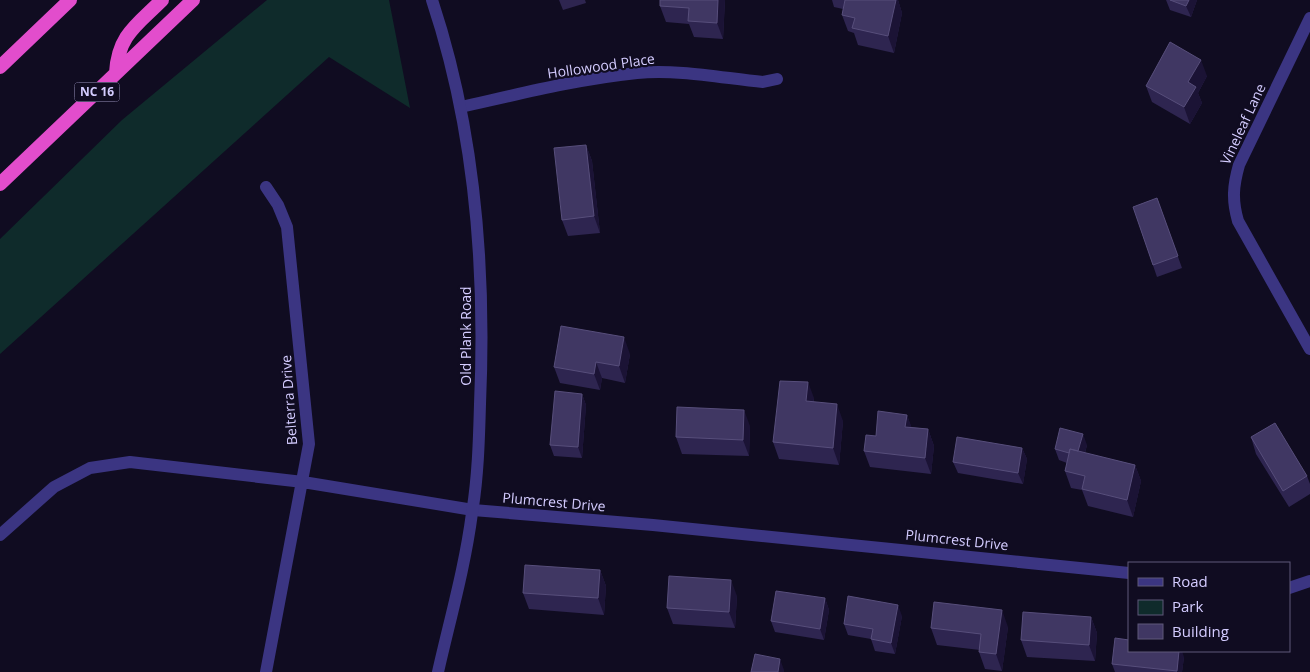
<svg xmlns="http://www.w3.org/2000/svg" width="1310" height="672" font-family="'Open Sans',sans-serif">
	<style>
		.green { fill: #0f2b2b }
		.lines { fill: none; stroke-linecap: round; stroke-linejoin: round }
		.minor { stroke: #3b3582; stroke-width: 12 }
		.tertiary { stroke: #3b3582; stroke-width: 12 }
		.trunk { stroke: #e24dcc; stroke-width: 14 }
		.wall { fill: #2e2550 }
		.shaded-wall { fill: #1b1335 }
		.building { fill: #403763; stroke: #574e7b }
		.labels { text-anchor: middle; stroke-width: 4.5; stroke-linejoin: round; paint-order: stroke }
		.shield { fill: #100c21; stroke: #9992bc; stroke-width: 1 }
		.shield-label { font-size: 12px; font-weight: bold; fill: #d4ccff }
		.street-label { font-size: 14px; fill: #d4ccff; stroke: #100c21 }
	</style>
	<rect width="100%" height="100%" fill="#100c21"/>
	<path class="green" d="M267 0H389L410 108 329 57 0 354V239L122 120Z"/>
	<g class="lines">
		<path class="minor" d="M1310 18 1239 165C1233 186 1232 200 1238 221L1310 349
			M461 107C519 94 578 79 637 73 678 69 722 78 763 82L777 79
			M0 535 54 487 90 468 130 462 303 482 473 510 653 525 1129 573
			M1289 588 1310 581
			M266 672 309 444 287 227 278 205 266 187"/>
		<path class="tertiary" d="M432 0C475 129 486 268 480 404 479 440 478 477 472 513 465 567 450 619 438 672"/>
		<path class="trunk" d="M0 67 70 0
			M116 73C118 35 137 25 162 0
			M0 184 193 0"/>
	</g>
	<path class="wall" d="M559 0H585L586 3 563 10Z
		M660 0H725L723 39 694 37 689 24 666 22 660 6Z
		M832 0H898L902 13 894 53 858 45 854 33 848 31 842 15 843 9 834 7Z
		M1166 0H1197L1191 17 1170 10Z
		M1207 76 1198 93 1202 103 1190 124 1152 102 1146 86Z
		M586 145 592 161 600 233 568 236 562 220Z
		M1157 198 1182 268 1157 277 1133 207Z
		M630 354 625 383 602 378 600 390 560 383 554 367Z
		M582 394 586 405 582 458 554 456 550 445Z
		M814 398V402L843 421 839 465 779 459 773 442Z
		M907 415 911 427 928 429 934 446 931 474 870 467 864 451Z
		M750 426 749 456 682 454 676 437Z
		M1251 437 1307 476 1310 484V494L1289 507 1256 454Z
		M1087 445 1085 453 1135 465 1141 481 1133 517 1088 506 1082 490 1071 488 1065 471 1067 463 1059 460 1055 449Z
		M1022 448 1027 459 1023 484 958 473 953 462Z
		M600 570 606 586 604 615 529 609 523 593Z
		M737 596 735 628 673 624 667 608Z
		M825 598 829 610 824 640 775 632 771 621Z
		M902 616 895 654 875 651 871 639 848 635 844 624Z
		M1091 617 1097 633 1095 661 1027 657 1021 640Z
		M1008 627 1002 671 985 669 979 652 980 650 937 645 931 628Z
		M1184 657 1182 672H1115L1112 664Z"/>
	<path class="shaded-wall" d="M718 0H725L723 39 717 23Z
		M896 0H898L902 13 894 53 888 36Z
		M1189 0H1197L1191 17 1186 6Z
		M1201 60 1207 76 1198 93 1202 103 1190 124 1184 107 1188 82Z
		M586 145 592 161 600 233 594 216Z
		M624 337 630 354 625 383 619 366Z
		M596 362 602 378 600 390 594 374Z
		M808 382 814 398 812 418 806 401Z
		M582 394 586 405 582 458 578 447Z
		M837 404 843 421 839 465 833 448Z
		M744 410 750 426 749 456 743 440Z
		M907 415 913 431 905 427Z
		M928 429 934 446 931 474 925 458Z
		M1083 434 1087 445 1081 467 1077 455Z
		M1022 448 1027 459 1023 484 1018 473Z
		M1135 465 1141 481 1133 517 1127 500Z
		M600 570 606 586 604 615 598 598Z
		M731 580 737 596 735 628 729 612Z
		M825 598 829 610 824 640 820 629Z
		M898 605 902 616 895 654 891 643Z
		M1002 610 1008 627 1002 671 996 654Z
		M1091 617 1097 633 1095 661 1089 645Z
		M1179 651H1182L1184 657 1182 672H1177Z
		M780 659 784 670V672H778Z"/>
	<path class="building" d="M660 0H718L717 23 688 21 689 8 660 6Z
		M845 0H896L888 36 852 28 855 18 842 15Z
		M1170 0H1189L1186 6Z
		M1170 42 1201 60 1188 82 1196 87 1184 107 1146 86Z
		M586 145 594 216 562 220 554 148Z
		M1157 198 1178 256 1153 265 1133 207Z
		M561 326 624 337 619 366 596 362 594 374 554 367Z
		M780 381 808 382 806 401 837 404 833 448 773 442Z
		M555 391 582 394 578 447 550 445Z
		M677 407 744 410 743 440 676 437Z
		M878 411 907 415 905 427 928 429 925 458 864 451 866 435 876 436Z
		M1275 423 1307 476 1283 491 1251 437Z
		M1060 428 1083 434 1078 451 1070 449 1069 453 1055 449Z
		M957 437 1022 448 1018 473 953 462Z
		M1070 449 1135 465 1127 500 1082 489 1085 476 1065 471Z
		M525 565 600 570 598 598 523 593Z
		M669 576 731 580 729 612 667 608Z
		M776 591 825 598 820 629 771 621Z
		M848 596 898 605 891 643 871 639 873 629 844 624Z
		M934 602 1002 610 996 654 979 652 981 634 931 628Z
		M1023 612 1091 617 1089 645 1021 640Z
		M1115 638 1129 640V651H1179L1177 671 1112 664Z
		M755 654 780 659 778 672H751Z"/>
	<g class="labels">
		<rect class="shield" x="74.5" y="82.5" width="45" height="19" rx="4"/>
		<g class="shield-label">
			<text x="97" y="96">NC 16</text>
		</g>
		<g class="street-label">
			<text transform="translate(601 66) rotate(-8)" y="5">Hollowood Place</text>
			<text transform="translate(1243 124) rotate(-65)" y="5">Vineleaf Lane</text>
			<text transform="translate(466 336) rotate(-90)" y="5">Old Plank Road</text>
			<text transform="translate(289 400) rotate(-94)" y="5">Belterra Drive</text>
			<text transform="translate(554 502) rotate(5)" y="5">Plumcrest Drive</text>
			<text transform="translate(957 540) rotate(6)" y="5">Plumcrest Drive</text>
		</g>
	</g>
	<rect x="1128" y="562" width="162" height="90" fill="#100c21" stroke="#5e597a"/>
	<rect x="1138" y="578" width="25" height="8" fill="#3b3582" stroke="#5e597a"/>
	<text x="1172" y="587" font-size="15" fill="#d4ccff">Road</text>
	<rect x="1138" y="600" width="25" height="15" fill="#0f2b2b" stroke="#5e597a"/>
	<text x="1172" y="612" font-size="15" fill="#d4ccff">Park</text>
	<rect x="1138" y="624" width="25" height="15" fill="#403763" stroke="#5e597a"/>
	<text x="1172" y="637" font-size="15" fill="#d4ccff">Building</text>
</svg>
